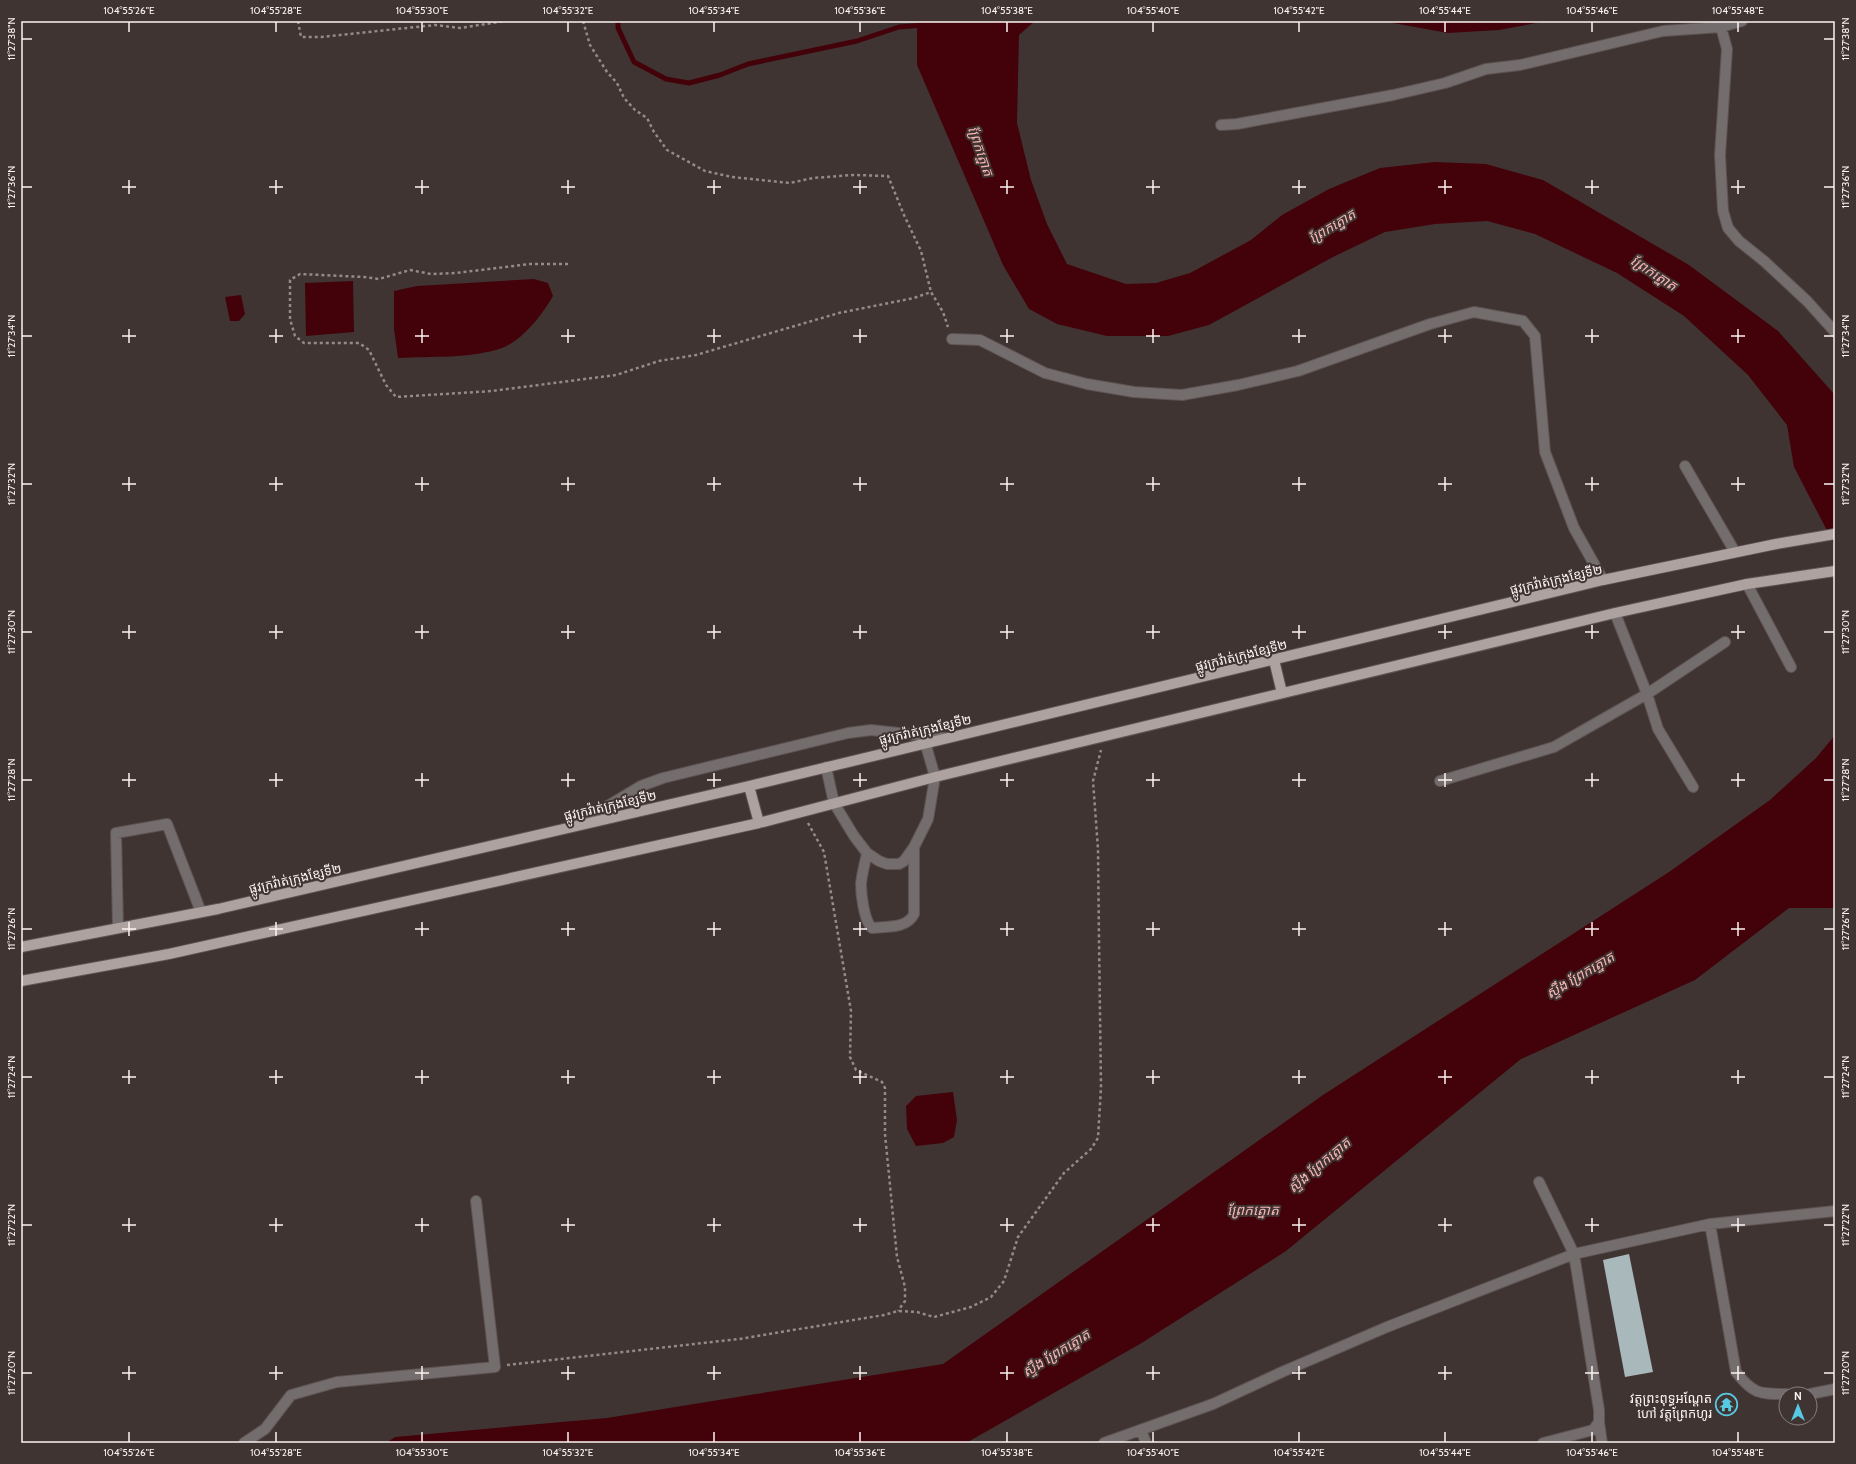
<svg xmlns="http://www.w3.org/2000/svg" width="1856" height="1464" font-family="Cabin,'Noto Sans Khmer',sans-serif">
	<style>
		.water { fill: #43020a }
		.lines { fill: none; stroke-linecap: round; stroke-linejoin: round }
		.stream { stroke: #43020a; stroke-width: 5 }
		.building { fill: #a9b8bb }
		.minor-casing { stroke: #5e5352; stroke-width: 12 }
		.major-casing { stroke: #5e5352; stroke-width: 12 }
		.path { stroke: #948a89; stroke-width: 2.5; stroke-dasharray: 3 3; stroke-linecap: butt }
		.minor { stroke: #736d6d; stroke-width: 10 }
		.major { stroke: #aea2a1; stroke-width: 10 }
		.ticks { fill: none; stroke: #fbf3f2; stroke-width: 1.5 }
		.labels { text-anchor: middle; stroke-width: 4; stroke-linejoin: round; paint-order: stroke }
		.street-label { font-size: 13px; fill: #fbf3f2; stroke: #403433 }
		.poi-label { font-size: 13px; fill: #fbf3f2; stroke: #403433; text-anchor: end }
		.water-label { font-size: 14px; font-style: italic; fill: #f6b5b3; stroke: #403433 }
		.neatline { fill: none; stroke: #fbf3f2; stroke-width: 1.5 }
		.ticks-label { font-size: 10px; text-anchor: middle; fill: #fbf3f2 }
	</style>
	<rect width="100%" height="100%" fill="#403433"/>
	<path class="water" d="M920 21H1035L1019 35 1017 123 1031 180 1047 224 1067 264 1126 284 1156 283 1190 273 1251 240 1282 215 1329 189 1380 168 1435 162 1486 164 1543 180 1689 265 1778 331 1835 395V546L1794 467 1787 425 1748 375 1684 316 1617 273 1535 234 1487 221 1435 224 1385 232 1333 257 1209 325 1168 336H1107L1057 324 1029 309 1003 265 917 65V25Z
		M1382 21H1547L1499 30 1448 33Z
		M534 279 548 283 553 296C542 315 523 340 502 348 470 359 432 356 398 358L394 329V291L417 286Z
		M353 281 354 332 306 336 305 283Z
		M241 295 245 314 239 321H230L225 297Z
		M1835 735V908H1789L1695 980 1521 1059 1286 1251 1140 1344 966 1443H386L395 1437 607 1418 943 1364 1323 1095 1669 872 1770 800 1816 758Z
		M953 1092 957 1120 954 1137 943 1143 916 1146 907 1129 906 1106 916 1096Z"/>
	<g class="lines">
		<path class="stream" d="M618 21V28L634 62 666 79 689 83 720 75 748 64 857 41 899 27 924 25"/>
	</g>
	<path class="building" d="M1629 1254 1653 1372 1625 1377 1603 1260Z"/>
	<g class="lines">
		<defs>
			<path id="minor" d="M1718 23 1721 27 1727 49 1720 155 1723 211 1728 228 1739 241 1764 261 1807 301 1835 332
				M1221 125 1237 124 1393 95 1445 83 1486 69 1520 65 1663 31 1721 27 1742 21
				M952 339 980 340 1045 373 1087 384 1134 392 1182 395 1238 385 1298 371 1430 324 1474 312 1523 321 1535 336 1545 452 1574 528 1603 580
				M1685 466 1735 552
				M1747 584 1791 667
				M826 767 834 803 854 836 867 853 879 861 887 864H899L904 861 914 847 928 819 935 777 925 742
				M1440 781 1554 747 1647 694 1615 613
				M1693 787 1658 729 1647 694 1725 642
				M578 824 641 786 663 778 848 733 871 730 946 738
				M867 853C865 863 862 873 861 884 861 894 864 921 872 928 886 926 907 929 914 914V847
				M118 928 116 833 167 824 201 912
				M1539 1182 1574 1254 1599 1410V1422L1593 1430 1543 1443
				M1710 1224 1736 1372C1753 1394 1759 1394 1786 1394
				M1810 1394 1835 1389
				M1599 1422 1602 1443
				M1141 1430 1146 1443
				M244 1443 265 1429 291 1395 337 1382 495 1367 476 1201
				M1104 1443 1213 1404 1282 1372 1387 1327 1574 1254 1710 1224 1835 1211"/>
			<path id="major" d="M1274 660 1282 693
				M749 786 759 823
				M21 947 218 909 749 786 1603 580 1776 544 1835 534
				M21 981 169 954 759 823 935 777 1615 613 1747 584 1835 571"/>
		</defs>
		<use href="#minor" class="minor-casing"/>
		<use href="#major" class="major-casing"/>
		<path class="path" d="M298 21 301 37H321L435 25 460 28 505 21
			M583 21 590 45 607 72 617 83 624 98 635 110 647 118 654 132 667 150 705 171 732 177 790 183 813 178 853 175 888 176 904 215 921 251 931 292
			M568 264H530L456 273 431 274 410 270 379 279 364 277 300 274 290 280V319L295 336 304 343H359L369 350 386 385 396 397 492 391 616 375 659 361 696 355 839 313 914 298 931 292 943 312 948 327
			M808 823 824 852 851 1011 850 1057 856 1070 882 1082 885 1088V1134L897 1257 905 1287V1301L898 1311
			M507 1365 739 1339 884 1315 898 1311 917 1312 934 1317 971 1307 991 1297 1004 1281 1018 1237 1064 1173 1091 1149 1098 1138 1101 1087 1099 940 1098 849 1093 781 1101 750"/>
		<use href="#minor" class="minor"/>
		<use href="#major" class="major"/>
	</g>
	<path class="ticks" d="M129 22V32M276 22V32M422 22V32M568 22V32M714 22V32M860 22V32M1007 22V32M1153 22V32M1299 22V32M1445 22V32M1592 22V32M1738 22V32M22 39H32M1824 39H1834M129 180V194M276 180V194M422 180V194M568 180V194M714 180V194M860 180V194M1007 180V194M1153 180V194M1299 180V194M1445 180V194M1592 180V194M1738 180V194M22 187H32M122 187H136M269 187H283M415 187H429M561 187H575M707 187H721M853 187H867M1000 187H1014M1146 187H1160M1292 187H1306M1438 187H1452M1585 187H1599M1731 187H1745M1824 187H1834M129 329V343M276 329V343M422 329V343M568 329V343M714 329V343M860 329V343M1007 329V343M1153 329V343M1299 329V343M1445 329V343M1592 329V343M1738 329V343M22 336H32M122 336H136M269 336H283M415 336H429M561 336H575M707 336H721M853 336H867M1000 336H1014M1146 336H1160M1292 336H1306M1438 336H1452M1585 336H1599M1731 336H1745M1824 336H1834M129 477V491M276 477V491M422 477V491M568 477V491M714 477V491M860 477V491M1007 477V491M1153 477V491M1299 477V491M1445 477V491M1592 477V491M1738 477V491M22 484H32M122 484H136M269 484H283M415 484H429M561 484H575M707 484H721M853 484H867M1000 484H1014M1146 484H1160M1292 484H1306M1438 484H1452M1585 484H1599M1731 484H1745M1824 484H1834M129 625V639M276 625V639M422 625V639M568 625V639M714 625V639M860 625V639M1007 625V639M1153 625V639M1299 625V639M1445 625V639M1592 625V639M1738 625V639M22 632H32M122 632H136M269 632H283M415 632H429M561 632H575M707 632H721M853 632H867M1000 632H1014M1146 632H1160M1292 632H1306M1438 632H1452M1585 632H1599M1731 632H1745M1824 632H1834M129 773V787M276 773V787M422 773V787M568 773V787M714 773V787M860 773V787M1007 773V787M1153 773V787M1299 773V787M1445 773V787M1592 773V787M1738 773V787M22 780H32M122 780H136M269 780H283M415 780H429M561 780H575M707 780H721M853 780H867M1000 780H1014M1146 780H1160M1292 780H1306M1438 780H1452M1585 780H1599M1731 780H1745M1824 780H1834M129 922V936M276 922V936M422 922V936M568 922V936M714 922V936M860 922V936M1007 922V936M1153 922V936M1299 922V936M1445 922V936M1592 922V936M1738 922V936M22 929H32M122 929H136M269 929H283M415 929H429M561 929H575M707 929H721M853 929H867M1000 929H1014M1146 929H1160M1292 929H1306M1438 929H1452M1585 929H1599M1731 929H1745M1824 929H1834M129 1070V1084M276 1070V1084M422 1070V1084M568 1070V1084M714 1070V1084M860 1070V1084M1007 1070V1084M1153 1070V1084M1299 1070V1084M1445 1070V1084M1592 1070V1084M1738 1070V1084M22 1077H32M122 1077H136M269 1077H283M415 1077H429M561 1077H575M707 1077H721M853 1077H867M1000 1077H1014M1146 1077H1160M1292 1077H1306M1438 1077H1452M1585 1077H1599M1731 1077H1745M1824 1077H1834M129 1218V1232M276 1218V1232M422 1218V1232M568 1218V1232M714 1218V1232M860 1218V1232M1007 1218V1232M1153 1218V1232M1299 1218V1232M1445 1218V1232M1592 1218V1232M1738 1218V1232M22 1225H32M122 1225H136M269 1225H283M415 1225H429M561 1225H575M707 1225H721M853 1225H867M1000 1225H1014M1146 1225H1160M1292 1225H1306M1438 1225H1452M1585 1225H1599M1731 1225H1745M1824 1225H1834M129 1366V1380M276 1366V1380M422 1366V1380M568 1366V1380M714 1366V1380M860 1366V1380M1007 1366V1380M1153 1366V1380M1299 1366V1380M1445 1366V1380M1592 1366V1380M1738 1366V1380M22 1373H32M122 1373H136M269 1373H283M415 1373H429M561 1373H575M707 1373H721M853 1373H867M1000 1373H1014M1146 1373H1160M1292 1373H1306M1438 1373H1452M1585 1373H1599M1731 1373H1745M1824 1373H1834M129 1432V1442M276 1432V1442M422 1432V1442M568 1432V1442M714 1432V1442M860 1432V1442M1007 1432V1442M1153 1432V1442M1299 1432V1442M1445 1432V1442M1592 1432V1442M1738 1432V1442"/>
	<defs>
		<symbol id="temple-ring" viewBox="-11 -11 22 22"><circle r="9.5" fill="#403433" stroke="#57c9e2" stroke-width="1.5"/><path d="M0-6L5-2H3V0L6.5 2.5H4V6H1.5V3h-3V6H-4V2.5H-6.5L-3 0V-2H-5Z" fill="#57c9e2"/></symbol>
	</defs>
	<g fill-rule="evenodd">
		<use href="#temple-ring" x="1714" y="1392" width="25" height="25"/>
	</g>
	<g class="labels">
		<g class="street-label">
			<text transform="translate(1556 579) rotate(-13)" y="5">ផ្លូវក្រវ៉ាត់ក្រុងខ្សែទី២</text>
			<text transform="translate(1241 655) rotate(-14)" y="5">ផ្លូវក្រវ៉ាត់ក្រុងខ្សែទី២</text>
			<text transform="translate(925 729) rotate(-13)" y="5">ផ្លូវក្រវ៉ាត់ក្រុងខ្សែទី២</text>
			<text transform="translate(610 805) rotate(-13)" y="5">ផ្លូវក្រវ៉ាត់ក្រុងខ្សែទី២</text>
			<text transform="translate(295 878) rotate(-13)" y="5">ផ្លូវក្រវ៉ាត់ក្រុងខ្សែទី២</text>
		</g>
		<g class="poi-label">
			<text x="1712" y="1403">វត្តព្រះពុទ្ធអណ្តែត<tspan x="1712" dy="15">ហៅ វត្តព្រែកហូរ</tspan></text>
		</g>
		<g class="water-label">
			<text transform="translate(981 151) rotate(71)" y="5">ព្រែកត្នោត</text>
			<text transform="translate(1332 226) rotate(-31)" y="5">ព្រែកត្នោត</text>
			<text transform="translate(1654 273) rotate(33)" y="5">ព្រែកត្នោត</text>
			<text transform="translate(1580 975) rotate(-31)" y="5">ស្ទឹង ព្រែកត្នោត</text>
			<text transform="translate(1319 1165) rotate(-40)" y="5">ស្ទឹង ព្រែកត្នោត</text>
			<text x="1253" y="1215">ព្រែកត្នោត</text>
			<text transform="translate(1056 1353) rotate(-32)" y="5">ស្ទឹង ព្រែកត្នោត</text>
		</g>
	</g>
	<rect width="1856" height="1464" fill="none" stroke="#403433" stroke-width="44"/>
	<g transform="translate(1798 1406)"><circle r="19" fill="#403433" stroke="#8b807f"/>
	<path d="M0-3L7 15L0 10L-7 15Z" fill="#57c9e2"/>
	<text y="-6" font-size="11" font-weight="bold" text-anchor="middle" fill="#fbf3f2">N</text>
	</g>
	<rect x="22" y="22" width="1812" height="1420" class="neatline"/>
	<g class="ticks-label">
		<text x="129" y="14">104°55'26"E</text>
		<text x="276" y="14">104°55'28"E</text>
		<text x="422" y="14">104°55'30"E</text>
		<text x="568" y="14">104°55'32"E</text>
		<text x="714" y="14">104°55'34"E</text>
		<text x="860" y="14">104°55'36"E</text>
		<text x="1007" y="14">104°55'38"E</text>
		<text x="1153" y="14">104°55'40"E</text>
		<text x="1299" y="14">104°55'42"E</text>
		<text x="1445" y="14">104°55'44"E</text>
		<text x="1592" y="14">104°55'46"E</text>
		<text x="1738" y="14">104°55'48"E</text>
		<text transform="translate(11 39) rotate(-90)" y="4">11°27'38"N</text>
		<text transform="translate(1845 39) rotate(-90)" y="4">11°27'38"N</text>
		<text transform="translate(11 187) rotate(-90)" y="4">11°27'36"N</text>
		<text transform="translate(1845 187) rotate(-90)" y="4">11°27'36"N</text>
		<text transform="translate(11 336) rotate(-90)" y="4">11°27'34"N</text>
		<text transform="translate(1845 336) rotate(-90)" y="4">11°27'34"N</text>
		<text transform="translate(11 484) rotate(-90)" y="4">11°27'32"N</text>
		<text transform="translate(1845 484) rotate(-90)" y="4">11°27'32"N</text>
		<text transform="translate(11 632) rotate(-90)" y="4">11°27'30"N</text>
		<text transform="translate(1845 632) rotate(-90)" y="4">11°27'30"N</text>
		<text transform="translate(11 780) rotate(-90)" y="4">11°27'28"N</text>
		<text transform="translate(1845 780) rotate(-90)" y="4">11°27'28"N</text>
		<text transform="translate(11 929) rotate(-90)" y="4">11°27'26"N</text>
		<text transform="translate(1845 929) rotate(-90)" y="4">11°27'26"N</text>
		<text transform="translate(11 1077) rotate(-90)" y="4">11°27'24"N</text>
		<text transform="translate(1845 1077) rotate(-90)" y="4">11°27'24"N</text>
		<text transform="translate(11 1225) rotate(-90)" y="4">11°27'22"N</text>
		<text transform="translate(1845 1225) rotate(-90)" y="4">11°27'22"N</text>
		<text transform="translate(11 1373) rotate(-90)" y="4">11°27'20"N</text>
		<text transform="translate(1845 1373) rotate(-90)" y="4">11°27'20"N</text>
		<text x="129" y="1456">104°55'26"E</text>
		<text x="276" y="1456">104°55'28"E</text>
		<text x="422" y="1456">104°55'30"E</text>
		<text x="568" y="1456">104°55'32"E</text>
		<text x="714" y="1456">104°55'34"E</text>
		<text x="860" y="1456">104°55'36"E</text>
		<text x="1007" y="1456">104°55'38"E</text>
		<text x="1153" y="1456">104°55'40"E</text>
		<text x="1299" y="1456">104°55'42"E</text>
		<text x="1445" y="1456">104°55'44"E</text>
		<text x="1592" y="1456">104°55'46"E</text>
		<text x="1738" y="1456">104°55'48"E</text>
	</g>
</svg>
